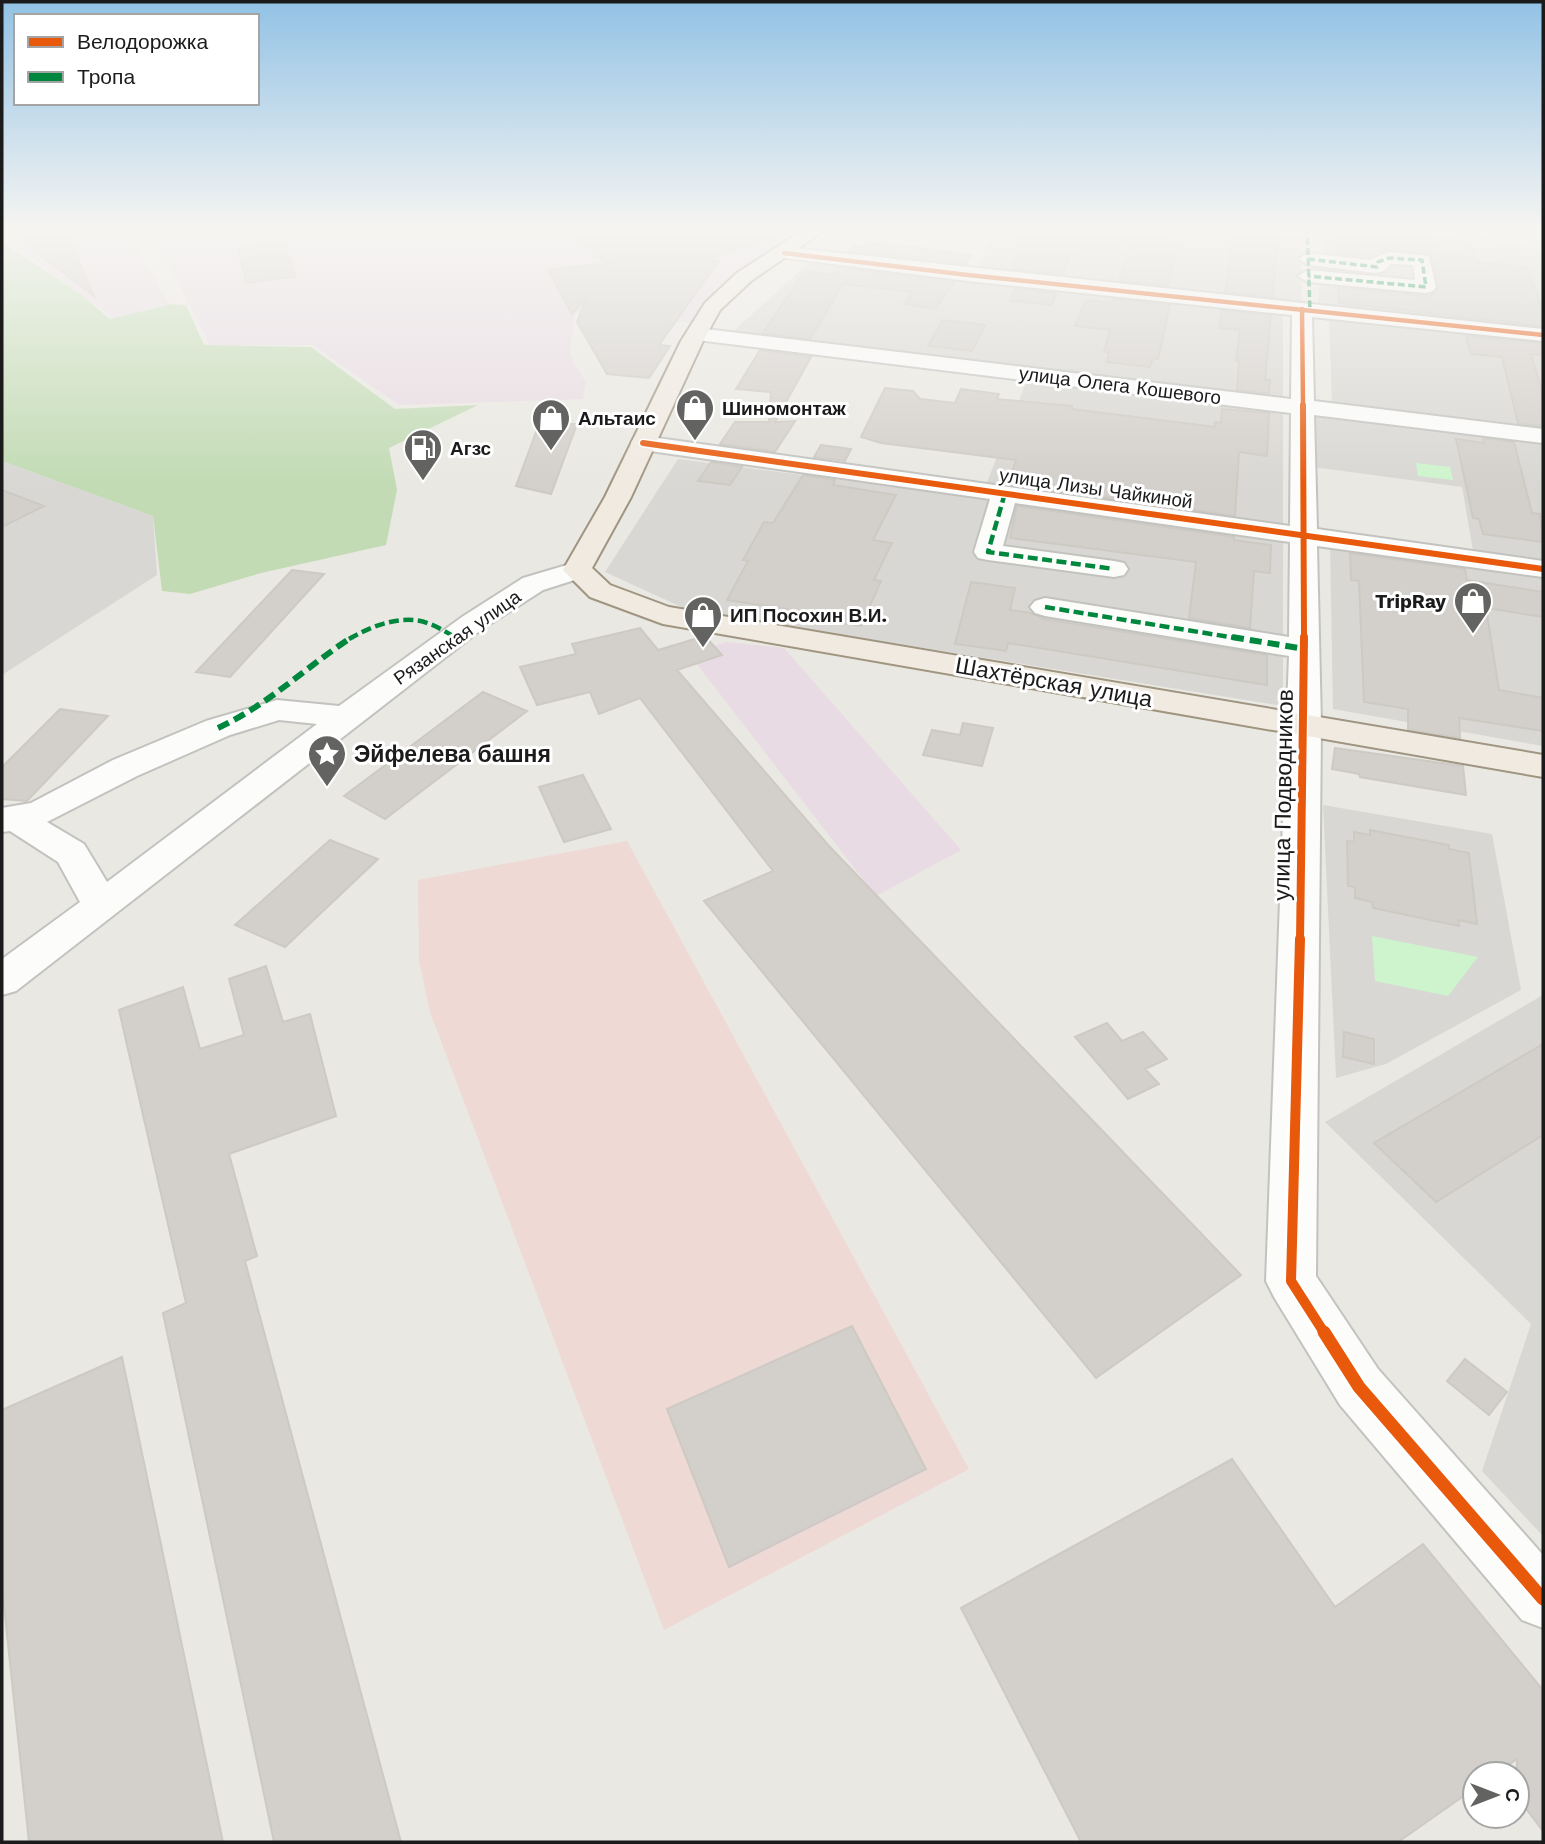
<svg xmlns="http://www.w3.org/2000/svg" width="1545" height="1844" font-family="'Work Sans',sans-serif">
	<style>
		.residential { fill: #d9d7d4 }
		.commercial { fill: #eed9d5 }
		.industrial { fill: #e8dbe3 }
		.forest { fill: #c2dbb4 }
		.park { fill: #cdf4cd }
		.building { fill: #d3cfcb; stroke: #cdc9c3; stroke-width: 2 }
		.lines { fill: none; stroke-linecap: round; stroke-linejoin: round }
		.minor-casing { stroke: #c2c2bf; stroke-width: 4 }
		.major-casing { stroke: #9f9580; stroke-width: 4 }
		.minor { fill: #fcfcfb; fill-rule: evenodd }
		.major { fill: #f0eae1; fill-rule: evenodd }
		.quiet-far2 { stroke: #00873e; stroke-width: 3.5; stroke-dasharray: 7 3.5; stroke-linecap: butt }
		.quiet-far1 { stroke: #00873e; stroke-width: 4.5; stroke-dasharray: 10 4.5; stroke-linecap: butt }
		.quiet { stroke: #00873e; stroke-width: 6; stroke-dasharray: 12 6; stroke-linecap: butt }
		.cycleway-far4-casing { stroke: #fff; stroke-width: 7 }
		.cycleway-far3-casing { stroke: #fff; stroke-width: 9 }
		.cycleway-far2-casing { stroke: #fff; stroke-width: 11 }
		.cycleway-far1-casing { stroke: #fff; stroke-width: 15 }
		.cycleway-casing { stroke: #fff; stroke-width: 18 }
		.cycleway-far4 { stroke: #e8590c; stroke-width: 4.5 }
		.cycleway-far3 { stroke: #e8590c; stroke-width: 6 }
		.cycleway-far2 { stroke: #e8590c; stroke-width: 8 }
		.cycleway-far1 { stroke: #e8590c; stroke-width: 10 }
		.cycleway { stroke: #e8590c; stroke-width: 13 }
		.labels { text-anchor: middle; stroke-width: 6; stroke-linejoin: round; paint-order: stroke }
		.far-street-label { font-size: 19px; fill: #1b1b1b; stroke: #fff }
		.far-poi-label { font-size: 19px; font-weight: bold; fill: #1b1b1b; stroke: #fff; text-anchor: start }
		.street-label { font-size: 23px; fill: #1b1b1b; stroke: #fff }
		.poi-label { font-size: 23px; font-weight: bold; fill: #1b1b1b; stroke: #fff; text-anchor: start }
	</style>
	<rect width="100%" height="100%" fill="#eae8e2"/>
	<path class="residential" d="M994 227H1231L1235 230 1303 237 1301 307 975 272Z
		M1327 227H1462L1505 244 1543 250V332L1317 309Z
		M811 261 1283 313V706L688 610 605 572 678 459 981 498 1030 372 728 336Z
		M1329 317 1543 340V429L1332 403Z
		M1313 414 1543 442V566L1474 556 1462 487 1313 467Z
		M2 461 153 516 157 575 2 675Z
		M1330 544 1543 575V746L1333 709Z
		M1323 805 1492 834 1521 990 1386 1064 1336 1078Z
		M1543 995V1536L1482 1471 1531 1324 1325 1122Z"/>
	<path class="commercial" d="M627 841 969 1469 664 1630 430 1012 419 960 418 880Z"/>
	<path class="industrial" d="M2 227H126L169 304 113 318 25 253 7 240H2Z
		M149 227 627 228 805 227 800 234 733 275 692 323 642 319 624 308 575 314 570 351 573 362 586 382 583 399 399 405 313 345H210Z
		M727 642 784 648 961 850 876 896 689 654Z"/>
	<path class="forest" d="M2 242 79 293 110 319 172 304 186 305 204 345 311 347 395 409 478 405 389 448 397 490 386 545 261 573 190 594 162 591 153 516 2 461Z"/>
	<path class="park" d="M1416 463 1450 467 1453 480 1418 476Z
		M1372 936 1478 957 1448 996 1375 981Z"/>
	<path class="building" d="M4 227H64L94 296Z
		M558 227H793L794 232 708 259 719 261 659 345 670 346 649 378 607 374 577 322 586 299 572 314 548 270 608 263Z
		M1024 227H1156L1157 236 1178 245 1168 286 1119 281 1131 243 1069 256 1063 275 1012 269Z
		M1234 227H1278L1273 297 1225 292Z
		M1336 229 1464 242 1465 247 1473 248 1476 262 1527 267 1543 311V326L1339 303 1338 287 1426 296 1435 293 1439 286 1431 254 1389 249 1370 257 1337 254Z
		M867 242 929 249 972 255 966 264 849 251 853 246 863 247Z
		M285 243 295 277 246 283 238 249Z
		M838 267 954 282 935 309 904 304 913 292 843 284 810 339 763 333 805 271 833 275Z
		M1015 289 1056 293 1052 305 1010 301Z
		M1113 299 1170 305 1158 359 1153 358 1150 367 1107 362 1109 352H1104L1110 330 1075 326 1086 300 1112 303Z
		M1222 310 1271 315 1265 380H1270L1269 394 1237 390 1239 361H1236L1240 330 1219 328Z
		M943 320 985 325 972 351 928 346Z
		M1466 336 1543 343V355L1531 354 1543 395V426L1518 423 1502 357 1471 354Z
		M760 350 811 357 775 422 795 421 775 452 720 444 735 422H769L771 392 736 389Z
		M885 388 913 391 920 399 955 403 961 389 999 394 997 399 1072 406V409L1215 427V422L1221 423 1222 409 1269 413 1267 456 1239 452 1235 516 1008 484 1016 460 881 443 861 437Z
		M539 424H577L551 494 516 486Z
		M1483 438 1514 442 1532 513 1540 514 1543 542 1483 534 1479 519 1473 518 1456 439 1484 443Z
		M821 445 851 449 845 461 814 457Z
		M711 462 742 467 730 485 698 481Z
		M803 475 835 480 833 485 896 495 873 540 892 543 874 580 881 581 861 626 804 617 806 612 727 600 748 561 743 560 764 522 773 523Z
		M2 490 44 506 2 527Z
		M1017 506 1234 537V540L1271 545 1270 573 1254 571 1250 628 1189 618 1196 562 1010 538Z
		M1350 553 1465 569 1467 580 1543 592V617L1486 608 1499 690 1543 698V731L1459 718 1460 738 1408 730V709L1364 702 1359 581 1351 580Z
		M292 570 324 574 230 677 196 672Z
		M971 582 1015 588 1010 610 1031 613 1044 619 1267 655V685L1008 643 1006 651 955 644Z
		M640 628 658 650 705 636 722 655 677 670 829 846 1241 1275 1096 1378 704 901 773 871 640 698 599 714 590 692 537 705 520 667 576 654 572 644Z
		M483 692 527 711 385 819 344 796Z
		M60 709 108 716 27 801 2 799V767Z
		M963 723 993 728 982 766 923 755 932 730 960 735Z
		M1335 748 1463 766 1466 795 1360 777 1359 774 1332 769Z
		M583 775 611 829 564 842 539 787Z
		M1370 830 1449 845V849L1469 853 1477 924 1458 920 1459 926 1373 908 1372 902 1355 898V887L1348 886 1347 841 1354 842V832L1370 835Z
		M330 840 378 859 285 947 235 925Z
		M266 966 283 1022 310 1014 336 1116 229 1154 257 1256 245 1261 401 1842H274L163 1313 186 1303 119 1010 183 987 200 1049 244 1035 229 979Z
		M1107 1023 1122 1041 1143 1032 1167 1059 1145 1069 1159 1084 1128 1099 1075 1037Z
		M1344 1032 1374 1039V1064L1343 1057Z
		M1543 1044V1135L1436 1202 1374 1143Z
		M852 1326 926 1469 729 1567 667 1409Z
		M122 1357 223 1842H29L2 1587V1410Z
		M1465 1359 1507 1392 1489 1415 1447 1381Z
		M1232 1459 1335 1607 1423 1544 1543 1690V1831L1517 1797V1759L1495 1774H1475V1788L1398 1842H1081L961 1608Z"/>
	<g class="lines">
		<defs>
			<path id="minor" d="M784 247 1543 329V341L1312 317 1314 401 1543 429V443L1314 415 1317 529 1543 561V577L1317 546 1321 725 1316 1276 1378 1369 1543 1555V1628L1522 1620 1340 1405 1274 1297 1266 1281 1289 656 1045 616 1035 613 1030 607 1035 601 1045 598 1289 637 1290 542 1015 503 1003 546 1114 561 1124 563 1128 569 1124 575 1114 577 988 560 978 558 974 552 990 499 643 450 634 448 631 443 634 438 643 436 1290 526 1291 413 697 340 690 338 687 334 690 330 697 328 1291 399 1292 315 968 281 777 257 775 253Z
				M1389 252 1429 256 1436 287 1433 291 1426 293 1308 282 1298 276 1308 270 1415 280 1413 265 1391 264 1384 271 1377 273 1308 265 1299 259 1308 253 1370 260Z
				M577 562 587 564 591 570 587 576 543 590 482 629 16 991 2 995V959L80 902 58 862 10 831 2 832V808L31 803 113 760 206 721 277 700 339 706 462 617 523 578ZM279 720 317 724 107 882 84 844 47 822 137 776 230 735Z"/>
			<path id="major" d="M808 227H829L751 281 720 310 703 341 631 497 592 568 610 585 669 607 1543 755V777L663 624 590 597 563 570 605 497 681 341 705 303 737 273Z"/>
		</defs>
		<use href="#minor" class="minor-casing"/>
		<use href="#major" class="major-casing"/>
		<use href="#minor" class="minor"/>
		<use href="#major" class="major"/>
		<path class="quiet-far2" d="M1307 227 1310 310
			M1308 259 1377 267 1378 262 1389 258 1422 260 1426 287 1308 276"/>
		<path class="quiet-far1" d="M1005 493 988 552 1114 569
			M1045 607 1242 639
			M349 639C371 626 404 613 430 624 439 627 447 633 455 637"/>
		<path class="quiet" d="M1232 637 1305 649
			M218 728C268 705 306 667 352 637"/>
		<defs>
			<path id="cycleway-far4" d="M784 253 968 275 1543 335
				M1302 309 1303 406"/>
			<path id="cycleway-far3" d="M1303 405 1304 639
				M643 443 1543 569"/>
			<path id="cycleway-far2" d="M1300 941 1304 637"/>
			<path id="cycleway-far1" d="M1300 939 1291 1281 1325 1334"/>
			<path id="cycleway" d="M1324 1332 1359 1387 1543 1599"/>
		</defs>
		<use href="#cycleway-far4" class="cycleway-far4-casing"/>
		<use href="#cycleway-far3" class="cycleway-far3-casing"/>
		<use href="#cycleway-far2" class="cycleway-far2-casing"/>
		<use href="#cycleway-far1" class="cycleway-far1-casing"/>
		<use href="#cycleway" class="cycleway-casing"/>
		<use href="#cycleway-far4" class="cycleway-far4"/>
		<use href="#cycleway-far3" class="cycleway-far3"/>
		<use href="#cycleway-far2" class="cycleway-far2"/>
		<use href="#cycleway-far1" class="cycleway-far1"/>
		<use href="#cycleway" class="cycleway"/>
	</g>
	<linearGradient id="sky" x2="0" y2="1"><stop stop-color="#92c2e5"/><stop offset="0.47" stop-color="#f6f5f2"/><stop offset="1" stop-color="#f6f5f2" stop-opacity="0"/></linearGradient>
	<rect width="1545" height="485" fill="url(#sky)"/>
	<defs>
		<symbol id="shop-pin" viewBox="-11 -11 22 30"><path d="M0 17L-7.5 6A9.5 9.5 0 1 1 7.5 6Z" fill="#636361" stroke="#fff"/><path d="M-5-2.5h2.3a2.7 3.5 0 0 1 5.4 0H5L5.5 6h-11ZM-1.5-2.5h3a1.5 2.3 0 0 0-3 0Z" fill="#fff"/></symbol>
		<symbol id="fuel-pin" viewBox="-11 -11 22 30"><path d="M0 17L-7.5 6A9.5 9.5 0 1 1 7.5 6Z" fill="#636361" stroke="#fff"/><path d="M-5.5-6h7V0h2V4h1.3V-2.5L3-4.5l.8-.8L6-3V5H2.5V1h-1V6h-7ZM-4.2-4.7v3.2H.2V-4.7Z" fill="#fff"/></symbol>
		<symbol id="sight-pin" viewBox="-11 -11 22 30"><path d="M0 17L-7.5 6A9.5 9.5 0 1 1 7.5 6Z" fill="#636361" stroke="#fff"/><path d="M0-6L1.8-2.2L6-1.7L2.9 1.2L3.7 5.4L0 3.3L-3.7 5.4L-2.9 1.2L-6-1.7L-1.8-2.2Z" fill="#fff"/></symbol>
	</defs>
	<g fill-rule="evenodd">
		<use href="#shop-pin" x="673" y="386" width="44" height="60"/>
		<use href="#shop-pin" x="529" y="396" width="44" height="60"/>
		<use href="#fuel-pin" x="401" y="426" width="44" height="60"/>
		<use href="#shop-pin" x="1451" y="579" width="44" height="60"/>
		<use href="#shop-pin" x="681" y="593" width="44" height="60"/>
		<use href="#sight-pin" x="305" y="732" width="44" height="60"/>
	</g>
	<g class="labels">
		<g class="far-street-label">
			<text transform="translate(1120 385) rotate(7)" y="7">улица Олега Кошевого</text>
			<text transform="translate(1096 488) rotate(8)" y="7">улица Лизы Чайкиной</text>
			<text transform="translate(457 637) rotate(-35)" y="7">Рязанская улица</text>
		</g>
		<g class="far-poi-label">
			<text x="722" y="415">Шиномонтаж</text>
			<text x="578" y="425">Альтаис</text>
			<text x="450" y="455">Агзс</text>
			<text x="1446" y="608" text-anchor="end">TripRay</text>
			<text x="730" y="622">ИП Посохин В.И.</text>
		</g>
		<g class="street-label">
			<text transform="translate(1054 682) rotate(10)" y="8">Шахтёрская улица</text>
			<text transform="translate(1283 795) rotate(-89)" y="8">улица Подводников</text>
		</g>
		<g class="poi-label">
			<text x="354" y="762">Эйфелева башня</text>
		</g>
	</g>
	<rect width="1545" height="1844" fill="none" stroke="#1b1b1b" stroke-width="7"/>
	<rect x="14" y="14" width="245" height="91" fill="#ffffff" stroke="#a4a4a4" stroke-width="2"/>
	<rect x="28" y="37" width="35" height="10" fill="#e8590c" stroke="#a4a4a4" stroke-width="2"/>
	<text x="77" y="49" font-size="21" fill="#1b1b1b">Велодорожка</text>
	<rect x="28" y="72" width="35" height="10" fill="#00873e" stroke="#a4a4a4" stroke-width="2"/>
	<text x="77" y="84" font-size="21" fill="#1b1b1b">Тропа</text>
	<g transform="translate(1496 1795) rotate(90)"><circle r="33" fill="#ffffff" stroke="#a4a4a4" stroke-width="2"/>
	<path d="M0-5L12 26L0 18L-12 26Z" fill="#636361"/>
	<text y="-10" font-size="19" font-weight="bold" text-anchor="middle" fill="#1b1b1b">С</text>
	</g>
</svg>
